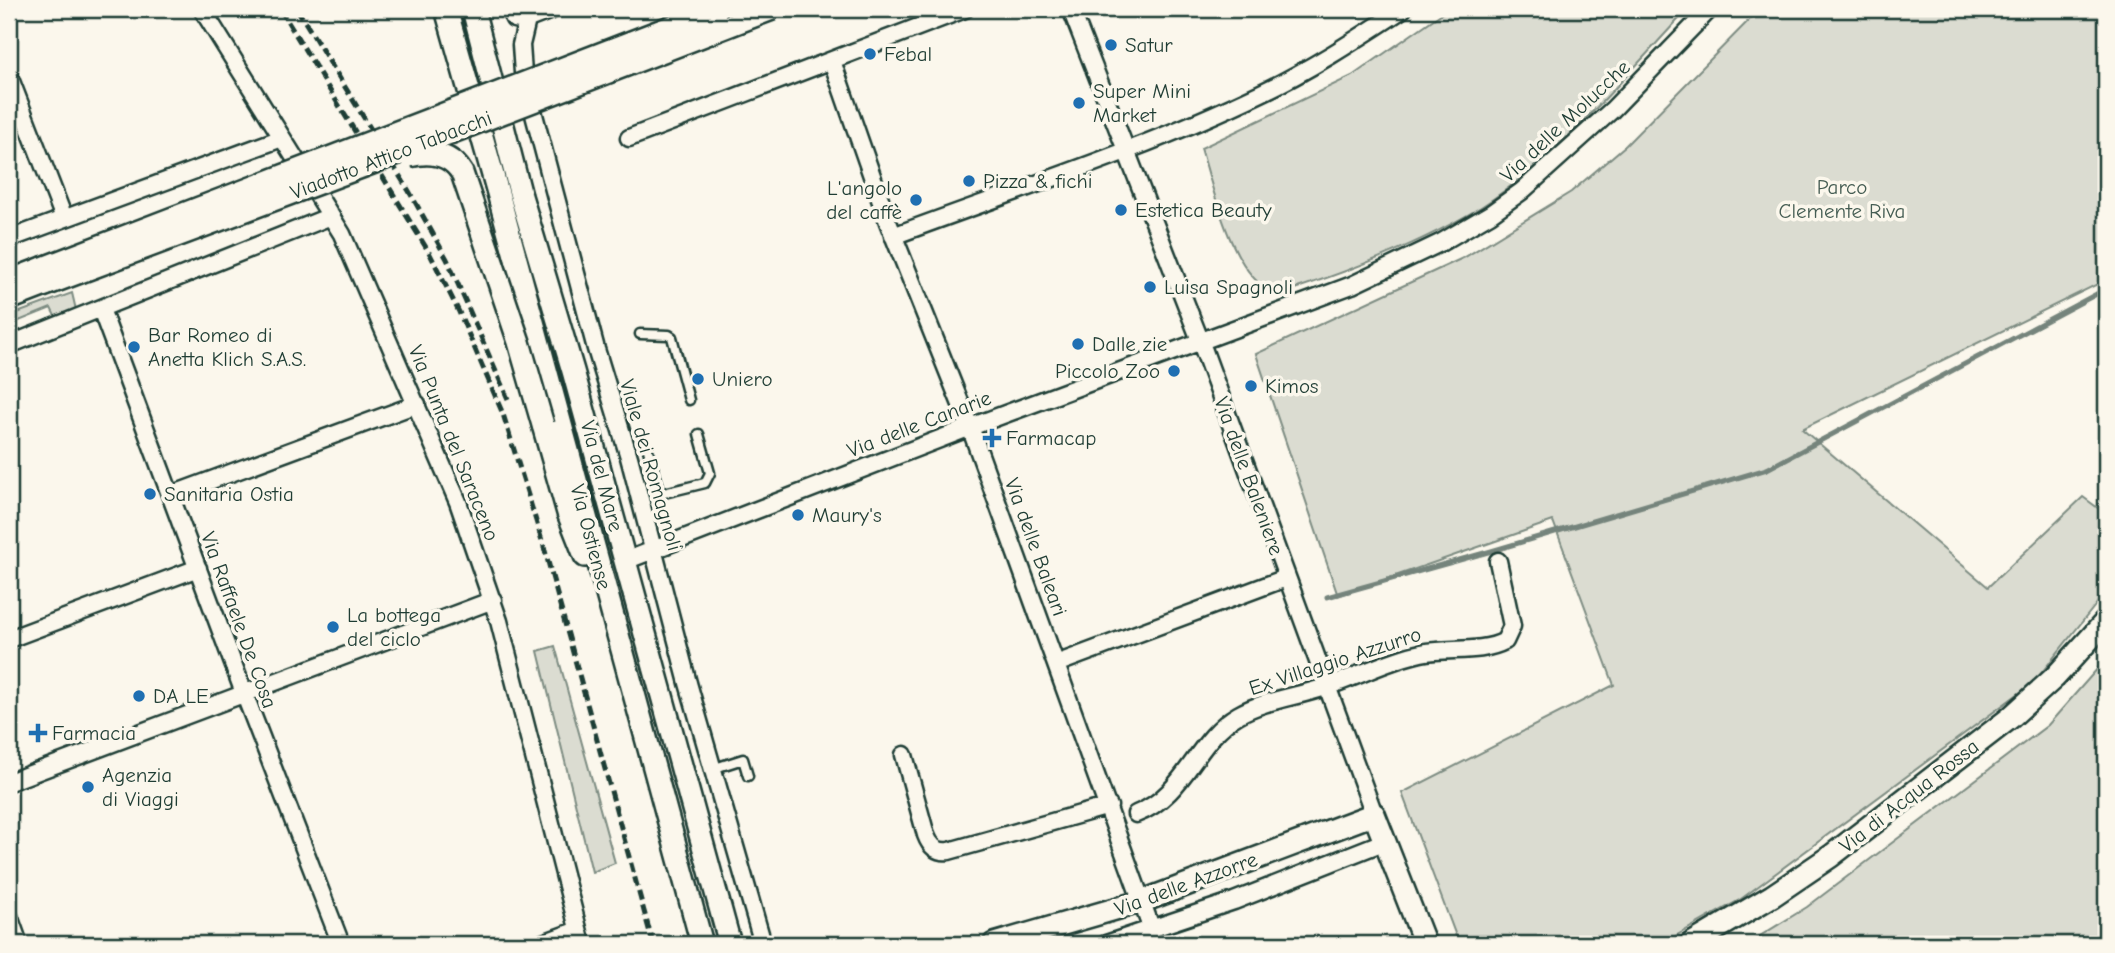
<svg xmlns="http://www.w3.org/2000/svg" width="2115" height="953" font-family="'Comic Neue',sans-serif">
	<style>
		.green { fill: #dbdcd1; stroke: #7d8c82; stroke-width: 2 }
		.lines { fill: none; stroke-linecap: round; stroke-linejoin: round }
		.stream { stroke: #74847b; stroke-width: 5 }
		.lane-casing { stroke: #1f3d34; stroke-width: 13 }
		.street-casing { stroke: #1f3d34; stroke-width: 21 }
		.secondary-casing { stroke: #1f3d34; stroke-width: 26 }
		.lane { stroke: #fbf7ec; stroke-width: 8 }
		.street { stroke: #fbf7ec; stroke-width: 16 }
		.secondary { stroke: #fbf7ec; stroke-width: 21 }
		.rail { stroke: #1f3d34; stroke-width: 5; stroke-dasharray: 10 5; stroke-linecap: butt }
		.secondary-bridge-casing { stroke: #1f3d34; stroke-width: 26; stroke-linecap: butt }
		.secondary-bridge { stroke: #fbf7ec; stroke-width: 21 }
		.poi-dot { fill: #1f6fb2; stroke: #fbf7ec; stroke-width: 2.5 }
		.labels { text-anchor: middle; stroke-width: 7; stroke-linejoin: round; paint-order: stroke }
		.poi-label { font-size: 21px; fill: #1f3d34; stroke: #fbf7ec; text-anchor: start }
		.street-label { font-size: 21px; fill: #1f3d34; stroke: #fbf7ec }
		.park-label { font-size: 21px; fill: #455d53; stroke: #fbf7ec }
	</style>
	<rect width="100%" height="100%" fill="#fbf7ec"/>
	<filter id="ink" filterUnits="userSpaceOnUse"><feTurbulence type="fractalNoise" baseFrequency=".0143" numOctaves="2"/><feDisplacementMap in="SourceGraphic" scale="14" xChannelSelector="R" yChannelSelector="G"/><feConvolveMatrix kernelMatrix="1 2 1 2 8 2 1 2 1" color-interpolation-filters="sRGB"/></filter>
	<g filter="url(#ink)">
		<path class="green" d="M1448 9H1688C1627 74 1556 160 1481 207 1422 243 1342 274 1276 295 1231 275 1214 191 1201 148L1352 76Z
			M1760 9H2106V280L1802 429 1988 587 2083 497 2106 514V592L2034 682 1741 899 1661 944H1459L1402 793 1614 685 1553 521 1338 596 1256 354 1465 257 1571 192 1626 145Z
			M72 293 76 310 57 320 51 308 9 325V316Z
			M555 646 615 863 592 872 538 651Z
			M2106 659V944H1747L1807 907 2048 725Z"/>
		<g class="lines">
			<path class="stream" d="M1327 597 1488 552 1767 469 2106 289"/>
			<defs>
				<path id="lane" d="M640 334 669 335 672 337 689 400
					M648 450 660 490 664 493 705 483 710 473 699 434
					M712 769 743 759 748 776"/>
				<path id="street" d="M202 9 342 234 458 502 499 621 582 944
					M509 9 514 19 523 21 554 9
					M1071 9 1200 340 1374 814
					M527 20 521 45 523 73 596 349 629 457 688 683 763 944
					M832 61 888 222 970 427 1152 930
					M9 76 64 218
					M629 138 965 9
					M893 236C1016 190 1143 150 1261 93 1310 70 1357 39 1403 9
					M9 239 282 138
					M101 309 244 693 341 944
					M9 345 331 216
					M171 495 417 404
					M625 561 981 423 1352 285 1442 242 1490 214 1522 191 1612 110 1710 9
					M9 639 198 568
					M1056 664 1286 578
					M904 755 926 835C930 846 937 853 949 851L1109 806
					M9 782 493 600
					M1136 814C1185 796 1195 740 1238 715 1264 700 1297 697 1325 687 1357 677 1388 660 1421 653 1448 647 1480 654 1505 641L1512 626 1498 561
					M9 916 19 944
					M540 944 578 930
					M1106 944 1234 901 1386 841"/>
				<path id="secondary" d="M446 9 498 193 702 944
					M473 9 521 196 573 371 730 944
					M9 281 43 268
					M9 299 48 284
					M543 425 568 513 585 556
					M994 944 1143 901 1374 814 1425 944
					M1691 944 1772 896 1831 856 2010 718 2055 677 2106 621"/>
			</defs>
			<use href="#lane" class="lane-casing"/>
			<use href="#street" class="street-casing"/>
			<use href="#secondary" class="secondary-casing"/>
			<use href="#lane" class="lane"/>
			<use href="#street" class="street"/>
			<use href="#secondary" class="secondary"/>
			<path class="rail" d="M280 9 430 254 459 312 503 414 544 547 653 944
				M297 9 409 191 447 259 508 399"/>
			<defs>
				<path id="secondary-bridge" d="M409 156C430 151 450 153 462 173L519 342 543 425
					M43 268 717 9
					M48 284 372 163 772 9"/>
			</defs>
			<use href="#secondary-bridge" class="secondary-bridge-casing"/>
			<use href="#secondary-bridge" class="secondary-bridge"/>
		</g>
	</g>
	<g class="poi-dot">
		<circle cx="1111" cy="45" r="7"/>
		<circle cx="870" cy="54" r="7"/>
		<circle cx="1079" cy="103" r="7"/>
		<circle cx="969" cy="181" r="7"/>
		<circle cx="916" cy="200" r="7"/>
		<circle cx="1121" cy="210" r="7"/>
		<circle cx="1150" cy="287" r="7"/>
		<circle cx="1078" cy="344" r="7"/>
		<circle cx="134" cy="347" r="7"/>
		<circle cx="1174" cy="371" r="7"/>
		<circle cx="698" cy="379" r="7"/>
		<circle cx="1251" cy="386" r="7"/>
		<path d="M988.5 427.5h7v7h7v7h-7v7h-7v-7h-7v-7h7z"/>
		<circle cx="150" cy="494" r="7"/>
		<circle cx="798" cy="515" r="7"/>
		<circle cx="333" cy="627" r="7"/>
		<circle cx="139" cy="696" r="7"/>
		<path d="M34.5 722.5h7v7h7v7h-7v7h-7v-7h-7v-7h7z"/>
		<circle cx="88" cy="787" r="7"/>
	</g>
	<g class="labels">
		<g class="poi-label">
			<text x="1125" y="52">Satur</text>
			<text x="884" y="61">Febal</text>
			<text x="1093" y="98">Super Mini<tspan x="1093" dy="24">Market</tspan></text>
			<text x="983" y="188">Pizza &amp; fichi</text>
			<text x="902" y="195" text-anchor="end">L'angolo<tspan x="902" dy="24">del caffè</tspan></text>
			<text x="1135" y="217">Estetica Beauty</text>
			<text x="1164" y="294">Luisa Spagnoli</text>
			<text x="148" y="342">Bar Romeo di<tspan x="148" dy="24">Anetta Klich S.A.S.</tspan></text>
			<text x="1092" y="351">Dalle zie</text>
			<text x="1160" y="378" text-anchor="end">Piccolo Zoo</text>
			<text x="712" y="386">Uniero</text>
			<text x="1265" y="393">Kimos</text>
			<text x="1006" y="445">Farmacap</text>
			<text x="164" y="501">Sanitaria Ostia</text>
			<text x="812" y="522">Maury's</text>
			<text x="347" y="622">La bottega<tspan x="347" dy="24">del ciclo</tspan></text>
			<text x="153" y="703">DA LE</text>
			<text x="52" y="740">Farmacia</text>
			<text x="102" y="782">Agenzia<tspan x="102" dy="24">di Viaggi</tspan></text>
		</g>
		<g class="street-label">
			<text transform="translate(1565 121) rotate(-43)" y="7">Via delle Molucche</text>
			<text transform="translate(391 155) rotate(-21)" y="7">Viadotto Attico Tabacchi</text>
			<text transform="translate(919 424) rotate(-21)" y="7">Via delle Canarie</text>
			<text transform="translate(454 443) rotate(68)" y="7">Via Punta del Saraceno</text>
			<text transform="translate(651 465) rotate(74)" y="7">Viale dei Romagnoli</text>
			<text transform="translate(602 476) rotate(75)" y="7">Via del Mare</text>
			<text transform="translate(1249 476) rotate(70)" y="7">Via delle Baleniere</text>
			<text transform="translate(591 537) rotate(75)" y="7">Via Ostiense</text>
			<text transform="translate(1036 547) rotate(70)" y="7">Via delle Baleari</text>
			<text transform="translate(239 620) rotate(70)" y="7">Via Raffaele De Cosa</text>
			<text transform="translate(1335 661) rotate(-18)" y="7">Ex Villaggio Azzurro</text>
			<text transform="translate(1909 796) rotate(-38)" y="7">Via di Acqua Rossa</text>
			<text transform="translate(1186 884) rotate(-20)" y="7">Via delle Azzorre</text>
		</g>
		<g class="park-label">
			<text x="1842" y="194">Parco<tspan x="1842" dy="24">Clemente Riva</tspan></text>
		</g>
	</g>
	<rect width="2115" height="953" fill="none" stroke="#fbf7ec" stroke-width="35"/>
	<rect x="18" y="18" width="2080" height="918" fill="none" stroke="#1f3d34" stroke-width="2.5" filter="url(#ink)"/>
</svg>
